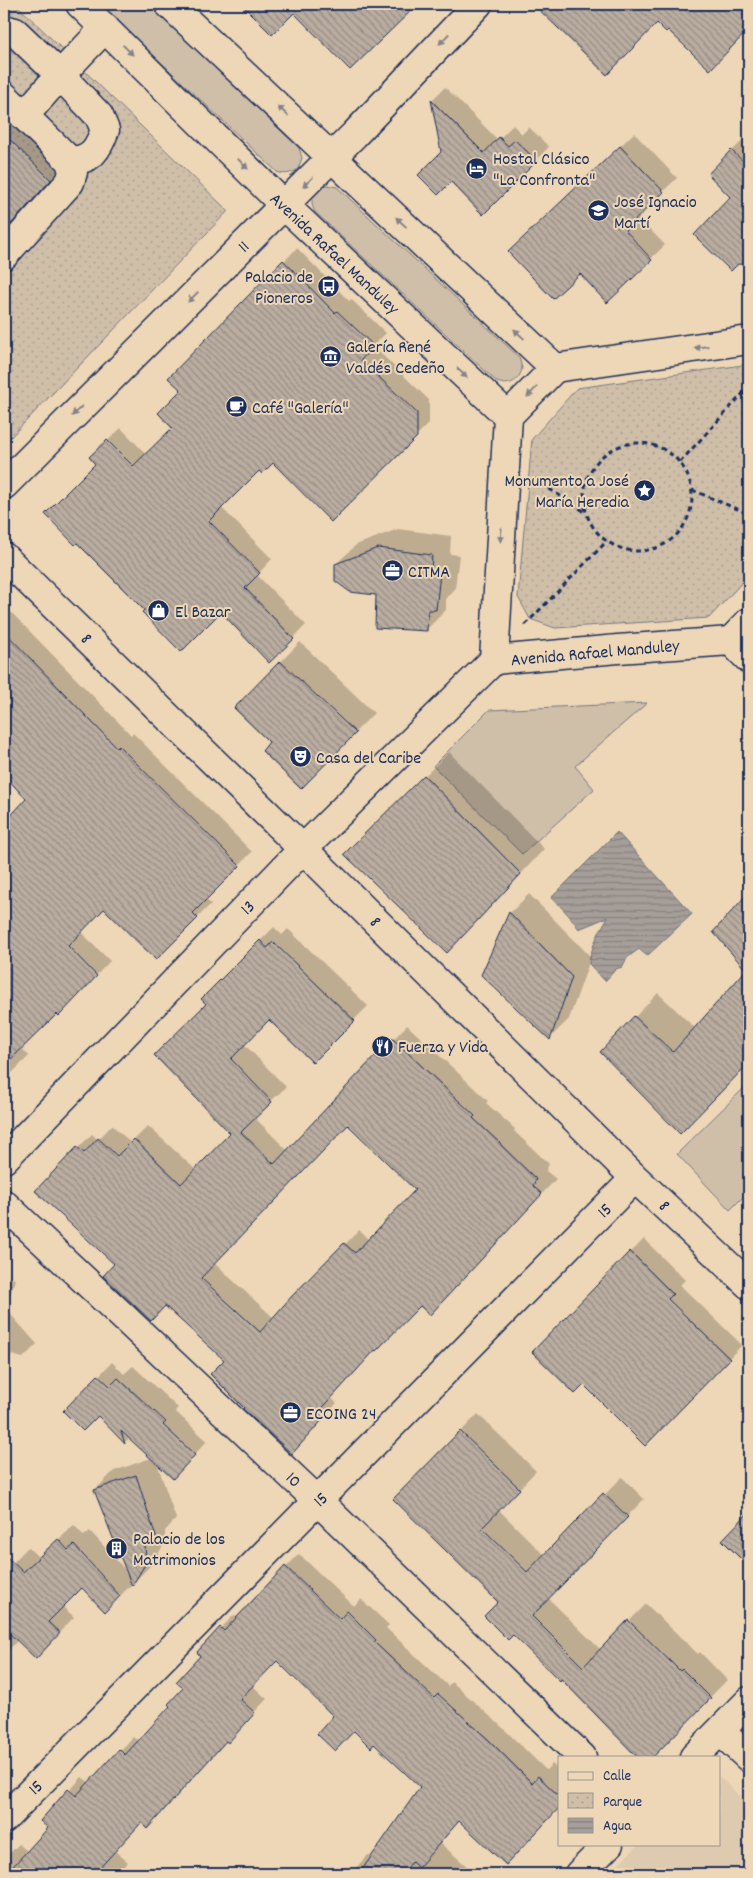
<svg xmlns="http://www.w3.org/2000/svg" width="753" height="1878" font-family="Dekko,sans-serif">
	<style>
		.built { fill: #decaaf }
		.green { fill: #cfbfa9; stroke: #757784 }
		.park { fill: url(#park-dots); stroke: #757784 }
		.water { fill: url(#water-rules); stroke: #6e7281 }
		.shadow { fill: #0003; fill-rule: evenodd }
		.building { fill: url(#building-back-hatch); stroke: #1b2f5e; fill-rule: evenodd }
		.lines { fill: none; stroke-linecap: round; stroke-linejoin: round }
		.minor-casing { stroke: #1b2f5e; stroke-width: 31 }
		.major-casing { stroke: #1b2f5e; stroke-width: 31 }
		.path { stroke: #1b2f5e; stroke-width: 3; stroke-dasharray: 5 4; stroke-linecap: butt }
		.minor { stroke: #eed7b6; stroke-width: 28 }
		.major { stroke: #eed7b6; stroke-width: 28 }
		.oneway { fill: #84838a }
		.labels { text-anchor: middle; stroke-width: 4; stroke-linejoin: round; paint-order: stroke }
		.poi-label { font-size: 18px; fill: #1b2f5e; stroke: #eed7b6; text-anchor: start }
		.street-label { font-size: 18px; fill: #1b2f5e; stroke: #eed7b6 }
	</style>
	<defs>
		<pattern id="park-dots" width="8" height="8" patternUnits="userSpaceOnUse" patternTransform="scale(1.25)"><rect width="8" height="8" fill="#cfbfa9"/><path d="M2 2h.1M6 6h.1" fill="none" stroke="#b1a494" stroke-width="1.8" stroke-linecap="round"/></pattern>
		<pattern id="water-rules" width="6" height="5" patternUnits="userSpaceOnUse" patternTransform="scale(1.25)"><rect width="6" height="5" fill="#a69e98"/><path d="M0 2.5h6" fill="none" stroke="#86817f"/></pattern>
		<pattern id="building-back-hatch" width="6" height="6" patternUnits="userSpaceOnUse" patternTransform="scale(1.25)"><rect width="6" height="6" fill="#baada0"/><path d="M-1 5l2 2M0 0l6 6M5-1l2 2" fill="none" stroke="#968d86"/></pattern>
	</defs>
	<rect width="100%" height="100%" fill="#eed7b6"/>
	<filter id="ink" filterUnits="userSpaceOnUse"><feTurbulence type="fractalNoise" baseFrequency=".02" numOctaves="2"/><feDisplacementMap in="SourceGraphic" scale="10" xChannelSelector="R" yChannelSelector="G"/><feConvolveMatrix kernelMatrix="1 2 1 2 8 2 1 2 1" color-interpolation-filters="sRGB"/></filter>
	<g filter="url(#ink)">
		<path class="built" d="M719 1776 749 1806V1874H607L640 1844H719Z"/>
		<path class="green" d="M99 4H148L299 148 302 158 298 169C291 174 285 175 277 172Z
			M327 185 337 187 519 357 522 368C520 381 509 387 497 382L315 212C308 200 314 188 327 185Z
			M647 703 575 766 594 789 522 854 433 766 489 710Z
			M749 1083V1191L730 1210 677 1154Z"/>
		<path class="park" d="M4 4H16L228 211 4 444Z
			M743 365 749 368V575L709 618 555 628 530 619 518 597 532 439 577 388Z"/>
		<path class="water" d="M617 832 692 914 647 956 639 949 628 957 622 967 616 969 605 981 589 964C592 944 598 934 608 917L579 929C571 917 562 907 551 898Z"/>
		<path class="shadow" d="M256 4H416L350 69 294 12 249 11Z
			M544 4H749V28L723 55 657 21 540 9Z
			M4 82 74 155 4 230Z
			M445 87 498 140 513 125 522 134 529 127 549 147 483 213 442 153 432 100Z
			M634 133 677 178 637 216 665 245 607 301 580 272 523 239Z
			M744 139 749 143V264L737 263 732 197 709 174Z
			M297 248 349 301 351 299 386 333 373 346 429 400V423L331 520 273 461 259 469 221 507 272 559 257 575 306 625 269 662 221 611 146 610 97 464 91 457 121 428 147 455 174 428 183 390 170 378Z
			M398 529 451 536 450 554 459 555 455 589 446 598V610L427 629 336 564 356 545Z
			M4 605 131 735 133 733 252 852 205 899 211 904 156 959 105 907 81 932 110 961 73 1000 57 1012 21 1047 29 1056 4 1081V974L12 966 4 957V824L28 799 4 773Z
			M300 642 374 713 301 787 271 741 236 708Z
			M449 752 544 849 471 928 346 854Z
			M749 820V830L746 823Z
			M529 894 591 957 569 1019 550 1038 483 975 510 913Z
			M749 894V1062L703 1109 635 1017 658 993 696 1029 748 970 715 932Z
			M274 927 282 935 288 929 368 1006 313 1061 269 1019 244 1044 286 1087 254 1117 288 1151 407 1025 488 1101 486 1103 515 1129 514 1131 549 1164 546 1171 556 1179 444 1299 420 1304 375 1349 331 1398 337 1403 306 1438 226 1360 165 1305 116 1264 78 1148 92 1134 98 1140 112 1125 131 1143 148 1126 196 1170 232 1133 207 1004 203 999ZM348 1124 416 1190 369 1240 359 1230 274 1318 214 1263Z
			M644 1239 685 1280 680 1285 742 1345 645 1444 584 1383 534 1352Z
			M4 1276 15 1279 7 1305 5 1308 37 1344 23 1358 4 1353Z
			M112 1362 124 1374 133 1366 178 1408 175 1411 207 1441 186 1464 157 1463 176 1519 165 1531V1543L151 1565 105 1611 82 1586 62 1606 74 1617 36 1657 18 1640 4 1655V1572L28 1547 39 1558 74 1525 84 1536 90 1531 128 1573 95 1490 114 1471 151 1458 130 1438 125 1442 98 1415 65 1411Z
			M478 1414 536 1471 499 1510 545 1556 622 1477 644 1499 548 1598 601 1650 646 1604 698 1654 700 1652 727 1680 652 1757 500 1602 395 1499Z
			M749 1514V1565L724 1540Z
			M299 1554 354 1606 361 1599 389 1625 386 1628 448 1686 452 1682 502 1727 546 1770 552 1764 559 1770V1807L519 1850 460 1820 440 1843 476 1874H350L368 1855 373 1856 422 1786 374 1743 335 1716 277 1659 252 1685 267 1699 227 1740 147 1827 142 1822 115 1851 128 1862 116 1874H4V1860L6 1857 19 1844 28 1852 49 1828 42 1821 82 1777 90 1783 133 1737 139 1742 171 1706 185 1688 202 1656 221 1628 234 1615 238 1618Z"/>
		<path class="building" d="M241 4H418L350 70 294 13 272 35Z
			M533 4H749V29L710 70 668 30 666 32 657 23 607 75Z
			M431 100 484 153 499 137 508 146 515 140 537 161 483 215 451 182 438 195 418 175 441 152Z
			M4 134 51 180 4 232Z
			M620 146 664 192 625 230 652 260 607 303 580 274 553 299 508 252Z
			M731 150 749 167V265L738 264 731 271 694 235 730 197 708 174Z
			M283 260 335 313 337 311 374 346 361 360 417 413V437L331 522 273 463 262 474 259 471 209 521 260 573 245 588 294 639 269 663 221 612 181 652 142 612 144 610 77 543 75 545 45 514 95 464 89 457 107 440 133 466 172 428 158 413 181 390 168 378Z
			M378 548 432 555 431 573H440L436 610H428L427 631 375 628 376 595 350 592 335 581V564Z
			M4 631 117 748 119 746 240 866 193 913 198 918 156 960 104 909 68 946 97 976 59 1016 57 1014 4 1066V823L26 799 4 775Z
			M280 661 356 733 301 789 262 751 269 742 234 708Z
			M424 775 521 874 447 953 344 854Z
			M749 892V1063L680 1134 600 1052 634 1016 673 1052 746 970 713 932Z
			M509 912 572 977 550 1040 481 975Z
			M260 940 267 948 273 942 355 1021 313 1063 269 1020 231 1059 272 1102 241 1132 274 1164 392 1038 475 1116 473 1118 501 1144V1145L536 1179 533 1186 542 1194 430 1315 420 1306 376 1351 375 1350 318 1413 324 1418 292 1454 243 1409 244 1408 210 1374 224 1360 165 1306 151 1321 103 1276 114 1264 35 1191 77 1147 84 1153 98 1138 117 1156 134 1139 181 1184 230 1133 154 1055 206 1004 201 999ZM348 1125 415 1190 355 1253 344 1243 292 1296 260 1332 201 1278Z
			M630 1251 673 1294 668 1299 730 1359 645 1446 584 1385 575 1394 532 1352Z
			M98 1375 110 1386 118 1378 166 1422 163 1425 195 1455 173 1479 121 1431 125 1444 98 1416 83 1431 63 1411Z
			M460 1431 520 1489 482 1528 527 1572 603 1493 628 1517 532 1616 583 1667 628 1620 680 1671 682 1669 711 1698 653 1757H637L561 1679 560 1681 513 1635 508 1640 484 1616 498 1602 393 1499Z
			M136 1475 157 1540 145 1544 146 1563 132 1586 94 1490Z
			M749 1512V1567L722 1540Z
			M58 1539 68 1550 74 1545 120 1596 105 1612 82 1588 48 1622 60 1633 36 1659 4 1628V1554L23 1572Z
			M285 1566 340 1619 347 1611 376 1640 374 1642 434 1698 438 1694 489 1740 532 1783 538 1776 559 1796V1808L506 1865 459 1821 418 1868 412 1862 402 1874H359L420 1787 374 1744 371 1748 354 1731 335 1751 317 1734 333 1716 277 1661 240 1699 255 1713 228 1743 226 1741 147 1829 141 1823 94 1874H6L48 1828 40 1821 68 1789 76 1796 119 1749 125 1755 170 1706 168 1704 183 1688 176 1682 200 1656 197 1652 220 1627 224 1631Z"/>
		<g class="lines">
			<defs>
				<path id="minor" d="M4 29 15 32 60 75 99 116 105 130C98 149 92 160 70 161
					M4 96 70 161 73 172 70 182 4 255
					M24 116 60 75 105 28
					M508 416 555 368
					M4 485 354 135 478 4
					M4 557 303 849 635 1178 749 1285
					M731 641 749 622
					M4 1159 303 849 494 660
					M4 1204 318 1501 582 1757
					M720 1731 749 1758
					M694 1757 749 1701
					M4 1819 635 1178
					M579 1874 609 1844"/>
				<path id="major" d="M80 4 284 205 508 416 494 660 618 649 731 641 749 659
					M169 4 555 368 749 340"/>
			</defs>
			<use href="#minor" class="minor-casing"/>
			<use href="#major" class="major-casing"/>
			<path class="path" d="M584 497a54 54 0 1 1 108 0a54 54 0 1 1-108 0Z
				M680 462 749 387
				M534 479 585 512
				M692 490 749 514
				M525 625 607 541"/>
			<use href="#minor" class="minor"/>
			<use href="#major" class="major"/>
		</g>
		<defs><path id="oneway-solid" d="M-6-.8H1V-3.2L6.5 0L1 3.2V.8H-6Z" transform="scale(1.25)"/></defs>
		<g class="oneway">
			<use href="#oneway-solid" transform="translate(444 39) rotate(133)"/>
			<use href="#oneway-solid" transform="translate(128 50) rotate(45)"/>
			<use href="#oneway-solid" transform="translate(283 111) rotate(-137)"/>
			<use href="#oneway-solid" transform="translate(243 164) rotate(45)"/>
			<use href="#oneway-solid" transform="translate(308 182) rotate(135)"/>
			<use href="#oneway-solid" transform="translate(401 222) rotate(-137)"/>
			<use href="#oneway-solid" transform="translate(193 297) rotate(135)"/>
			<use href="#oneway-solid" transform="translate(519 334) rotate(-137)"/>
			<use href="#oneway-solid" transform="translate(701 347) rotate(172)"/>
			<use href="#oneway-solid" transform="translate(462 373) rotate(43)"/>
			<use href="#oneway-solid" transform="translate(532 392) rotate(134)"/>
			<use href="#oneway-solid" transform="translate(77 411) rotate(135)"/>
			<use href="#oneway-solid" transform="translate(501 535) rotate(94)"/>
		</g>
	</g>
	<defs>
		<symbol id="hotel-disc" viewBox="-11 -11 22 22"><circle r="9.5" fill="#1b2f5e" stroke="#eed7b6"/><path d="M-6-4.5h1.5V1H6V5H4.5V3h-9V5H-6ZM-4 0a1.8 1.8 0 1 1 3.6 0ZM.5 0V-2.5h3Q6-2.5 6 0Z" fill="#fff"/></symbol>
		<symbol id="school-disc" viewBox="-11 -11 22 22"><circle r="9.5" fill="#1b2f5e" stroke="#eed7b6"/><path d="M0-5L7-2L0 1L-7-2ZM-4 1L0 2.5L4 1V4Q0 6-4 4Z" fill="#fff"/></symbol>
		<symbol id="bus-disc" viewBox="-11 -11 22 22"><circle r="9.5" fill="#1b2f5e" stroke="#eed7b6"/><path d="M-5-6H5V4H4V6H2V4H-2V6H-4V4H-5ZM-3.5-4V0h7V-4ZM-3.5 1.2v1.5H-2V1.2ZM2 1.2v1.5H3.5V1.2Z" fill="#fff"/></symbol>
		<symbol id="museum-disc" viewBox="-11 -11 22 22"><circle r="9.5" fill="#1b2f5e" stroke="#eed7b6"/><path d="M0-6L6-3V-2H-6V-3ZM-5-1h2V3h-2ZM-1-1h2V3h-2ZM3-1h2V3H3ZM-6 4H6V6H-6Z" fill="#fff"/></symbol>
		<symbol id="cafe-disc" viewBox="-11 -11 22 22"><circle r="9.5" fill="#1b2f5e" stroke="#eed7b6"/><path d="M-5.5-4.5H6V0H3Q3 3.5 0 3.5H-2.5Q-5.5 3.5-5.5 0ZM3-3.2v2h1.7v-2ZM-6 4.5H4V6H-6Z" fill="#fff"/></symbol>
		<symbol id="sight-disc" viewBox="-11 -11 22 22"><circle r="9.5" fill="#1b2f5e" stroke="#eed7b6"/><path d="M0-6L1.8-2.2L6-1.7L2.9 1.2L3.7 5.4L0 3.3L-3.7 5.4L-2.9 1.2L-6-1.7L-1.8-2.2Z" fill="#fff"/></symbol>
		<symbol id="office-disc" viewBox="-11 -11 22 22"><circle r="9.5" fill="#1b2f5e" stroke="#eed7b6"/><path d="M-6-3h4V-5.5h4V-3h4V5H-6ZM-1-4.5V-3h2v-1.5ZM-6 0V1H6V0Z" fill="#fff"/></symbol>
		<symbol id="shop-disc" viewBox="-11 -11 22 22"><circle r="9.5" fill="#1b2f5e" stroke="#eed7b6"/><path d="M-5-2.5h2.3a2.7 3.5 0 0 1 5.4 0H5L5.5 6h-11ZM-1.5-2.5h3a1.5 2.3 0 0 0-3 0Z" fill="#fff"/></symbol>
		<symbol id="theatre-disc" viewBox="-11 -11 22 22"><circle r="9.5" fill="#1b2f5e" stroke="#eed7b6"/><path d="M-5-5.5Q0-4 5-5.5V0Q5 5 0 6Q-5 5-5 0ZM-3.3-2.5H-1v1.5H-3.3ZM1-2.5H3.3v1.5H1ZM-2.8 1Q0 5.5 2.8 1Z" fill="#fff"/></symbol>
		<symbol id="restaurant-disc" viewBox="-11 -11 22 22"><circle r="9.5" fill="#1b2f5e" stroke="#eed7b6"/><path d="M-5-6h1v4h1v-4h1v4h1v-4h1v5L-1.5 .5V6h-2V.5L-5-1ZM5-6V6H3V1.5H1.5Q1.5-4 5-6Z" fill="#fff"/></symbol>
		<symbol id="building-disc" viewBox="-11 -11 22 22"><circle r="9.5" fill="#1b2f5e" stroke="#eed7b6"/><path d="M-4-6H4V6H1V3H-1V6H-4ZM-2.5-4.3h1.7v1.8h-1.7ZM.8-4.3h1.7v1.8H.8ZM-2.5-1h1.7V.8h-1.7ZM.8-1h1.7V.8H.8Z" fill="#fff"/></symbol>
	</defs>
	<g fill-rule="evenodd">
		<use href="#hotel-disc" x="464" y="156" width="25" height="25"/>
		<use href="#school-disc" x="586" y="198" width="25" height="25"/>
		<use href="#bus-disc" x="316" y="274" width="25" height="25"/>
		<use href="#museum-disc" x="318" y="344" width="25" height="25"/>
		<use href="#cafe-disc" x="224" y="394" width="25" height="25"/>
		<use href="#sight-disc" x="632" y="478" width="25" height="25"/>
		<use href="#office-disc" x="380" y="558" width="25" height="25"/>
		<use href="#shop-disc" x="146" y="598" width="25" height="25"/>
		<use href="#theatre-disc" x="288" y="744" width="25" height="25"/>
		<use href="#restaurant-disc" x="370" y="1034" width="25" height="25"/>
		<use href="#office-disc" x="278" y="1400" width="25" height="25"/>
		<use href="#building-disc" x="104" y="1536" width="25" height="25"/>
	</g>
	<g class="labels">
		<g class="poi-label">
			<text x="493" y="164">Hostal Clásico<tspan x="493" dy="21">"La Confronta"</tspan></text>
			<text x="614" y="207">José Ignacio<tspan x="614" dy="21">Martí</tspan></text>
			<text x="313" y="282" text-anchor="end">Palacio de<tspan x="313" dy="21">Pioneros</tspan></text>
			<text x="346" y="352">Galería René<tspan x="346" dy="21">Valdés Cedeño</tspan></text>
			<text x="252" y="413">Café "Galería"</text>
			<text x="629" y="486" text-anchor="end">Monumento a José<tspan x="629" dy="21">María Heredia</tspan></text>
			<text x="408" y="577">CITMA</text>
			<text x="175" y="617">El Bazar</text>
			<text x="316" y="763">Casa del Caribe</text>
			<text x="398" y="1052">Fuerza y Vida</text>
			<text x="306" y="1419">ECOING 24</text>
			<text x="133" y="1544">Palacio de los<tspan x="133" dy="21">Matrimonios</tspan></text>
		</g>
		<g class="street-label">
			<text transform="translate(243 246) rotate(-45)" y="6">11</text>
			<text transform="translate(335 253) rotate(43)" y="6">Avenida Rafael Manduley</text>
			<text transform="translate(87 638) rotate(44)" y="6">8</text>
			<text transform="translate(595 652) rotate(-5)" y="6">Avenida Rafael Manduley</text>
			<text transform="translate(247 907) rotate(-46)" y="6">13</text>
			<text transform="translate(376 921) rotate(45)" y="6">8</text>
			<text transform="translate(665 1205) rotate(43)" y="6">8</text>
			<text transform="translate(604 1210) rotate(-45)" y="6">15</text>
			<text transform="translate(294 1479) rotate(43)" y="6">10</text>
			<text transform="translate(320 1499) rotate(-45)" y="6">15</text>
			<text transform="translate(35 1787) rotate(-45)" y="6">15</text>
		</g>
	</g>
	<rect width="753" height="1878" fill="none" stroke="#eed7b6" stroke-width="20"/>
	<rect x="10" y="10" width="733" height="1858" fill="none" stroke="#1b2f5e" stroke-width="2" filter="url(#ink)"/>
	<rect x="558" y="1756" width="162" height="90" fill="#eed7b6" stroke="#9a9493"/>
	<rect x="568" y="1772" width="25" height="8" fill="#eed7b6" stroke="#9a9493"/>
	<text x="603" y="1780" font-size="15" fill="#1b2f5e">Calle</text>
	<rect x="568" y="1793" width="25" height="15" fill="url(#park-dots)" stroke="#9a9493"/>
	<text x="603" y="1806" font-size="15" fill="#1b2f5e">Parque</text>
	<rect x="568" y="1818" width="25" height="15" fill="url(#water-rules)" stroke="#9a9493"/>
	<text x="603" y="1830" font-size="15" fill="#1b2f5e">Agua</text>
</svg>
